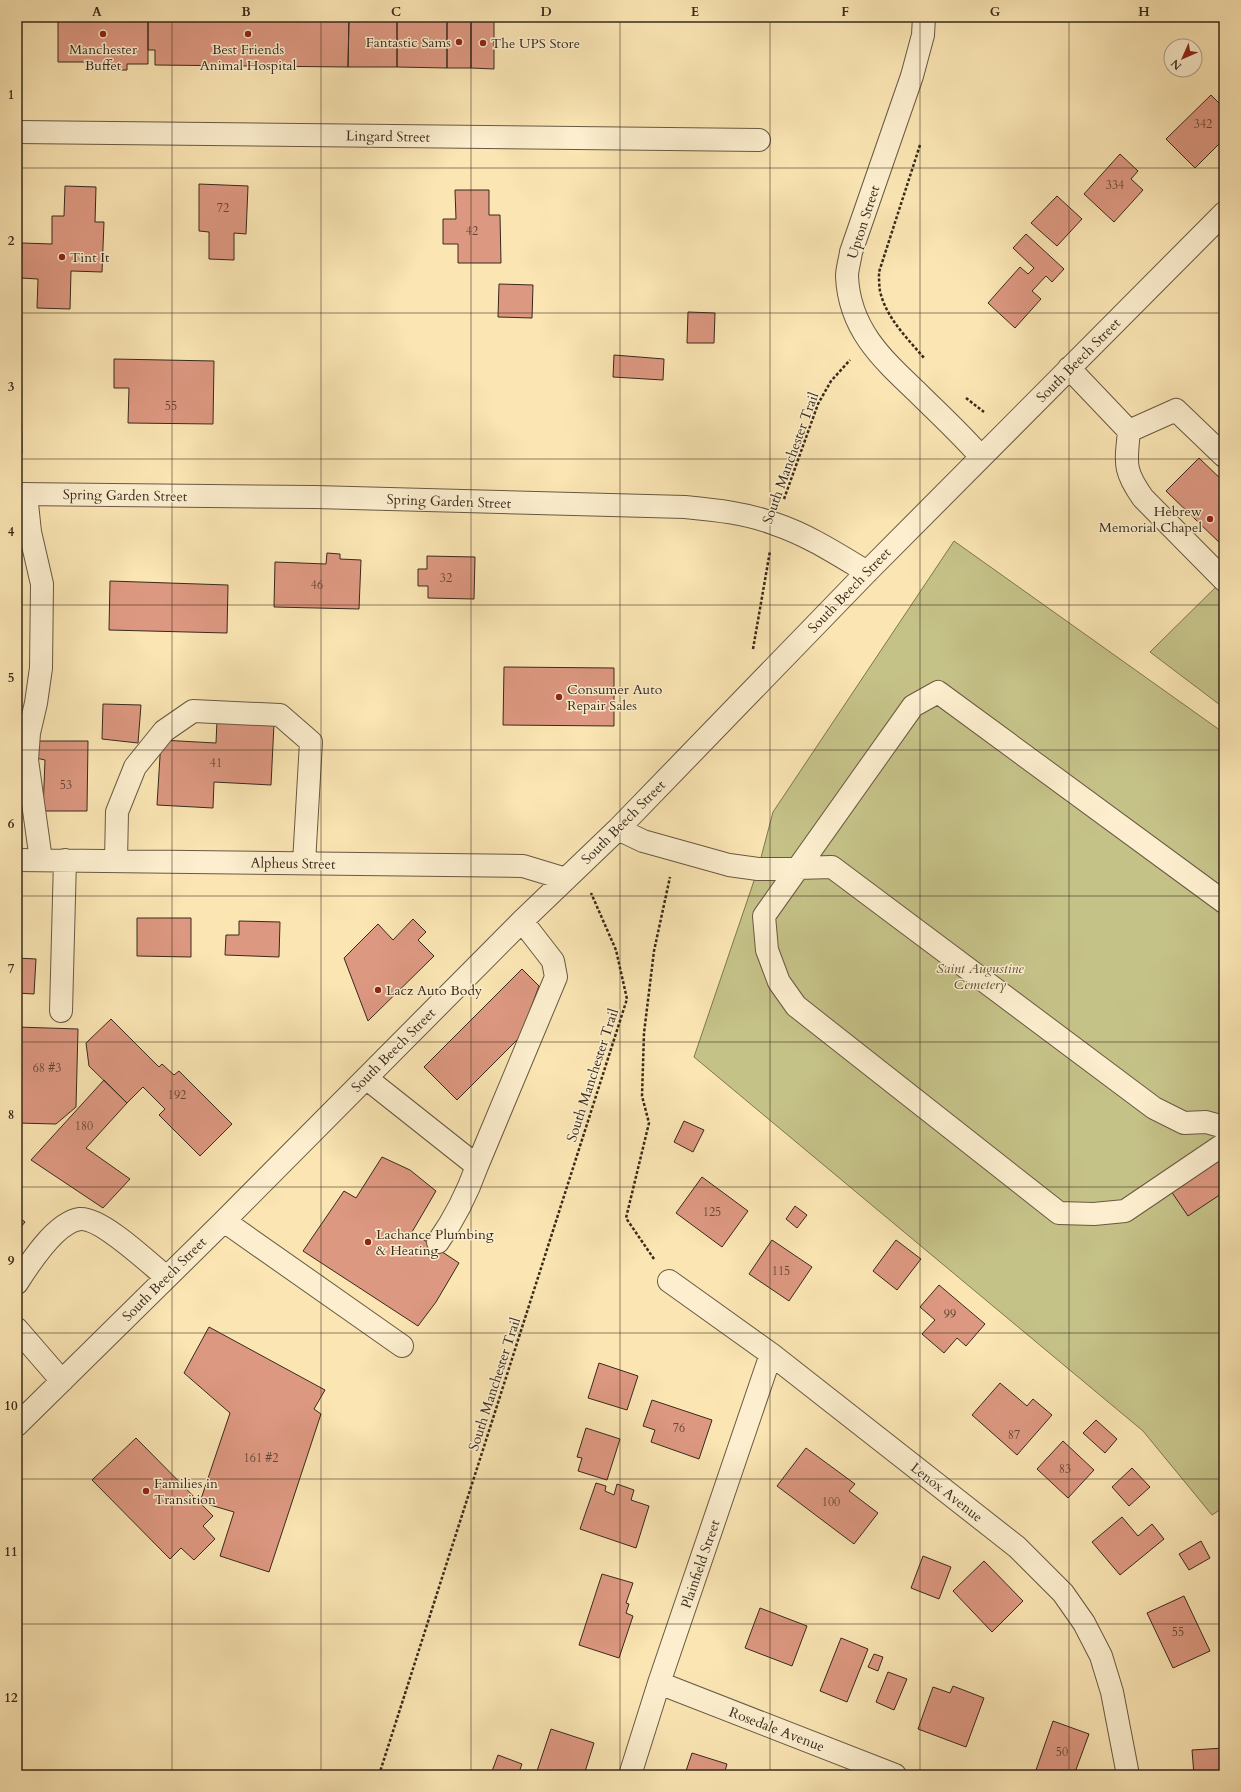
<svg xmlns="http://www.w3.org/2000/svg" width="1241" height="1792" font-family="Cardo,serif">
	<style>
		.green { fill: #c5c288; stroke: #7e7652 }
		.building { fill: #dd9881; stroke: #382a1c }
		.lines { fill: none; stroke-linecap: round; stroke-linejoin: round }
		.minor-casing { stroke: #685942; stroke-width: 24 }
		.path { stroke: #382a1c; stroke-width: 2.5; stroke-dasharray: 3 2; stroke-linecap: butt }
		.minor { stroke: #fceece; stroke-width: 22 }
		.grid { fill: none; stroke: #382a1c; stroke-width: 1; stroke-opacity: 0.55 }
		.poi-dot { fill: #8f2418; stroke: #fceece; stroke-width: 1.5 }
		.labels { text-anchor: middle; stroke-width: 3; stroke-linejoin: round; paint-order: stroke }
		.number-label { font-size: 12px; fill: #614635 }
		.poi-label { font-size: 14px; fill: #382a1c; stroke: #fceece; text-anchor: start }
		.street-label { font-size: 14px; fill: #382a1c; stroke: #fceece }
		.park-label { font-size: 14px; font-style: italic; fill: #5b5037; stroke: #fceece }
		.neatline { fill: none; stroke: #382a1c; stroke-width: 1.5 }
		.grid-label { font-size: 13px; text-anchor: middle; font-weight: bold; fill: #382a1c }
	</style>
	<rect width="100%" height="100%" fill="#fae5b3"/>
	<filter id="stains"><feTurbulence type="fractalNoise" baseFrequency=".005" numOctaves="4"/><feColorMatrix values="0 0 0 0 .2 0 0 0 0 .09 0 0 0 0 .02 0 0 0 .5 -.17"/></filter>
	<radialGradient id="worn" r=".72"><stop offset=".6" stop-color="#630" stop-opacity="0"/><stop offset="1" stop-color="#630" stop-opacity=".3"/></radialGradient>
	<path class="green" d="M954 541 1224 733V1507L1212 1515 1143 1431 694 1057 758 869 773 812Z
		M1224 579V708L1150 652Z"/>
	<path class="building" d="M58 17H148V64H127V70H94V62H58Z
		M148 17H349L348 67 155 65V50H148Z
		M349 17H397V67H348Z
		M397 17H447V68L397 67Z
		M447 17H471V68H447Z
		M471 17H494V69L471 68Z
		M1211 95 1224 108V139L1195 168 1166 139Z
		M1120 154 1138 171 1131 179 1143 190 1114 222 1084 194Z
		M199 184 248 186 246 234 234 233V260L209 259V232L199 231Z
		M65 186 96 187 95 222H104L102 272 71 271 70 309 37 308 38 279 21 278 22 243 52 244V216H64Z
		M455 190H489V215H500L501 263H458V244H443V219H456Z
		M1057 196 1082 219 1057 246 1031 223Z
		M1026 234 1064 269 1052 282 1046 276 1032 291 1041 299 1015 328 988 303 1020 267 1028 274 1034 268 1013 248Z
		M499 284 533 285 532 318 498 317Z
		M688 312 715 313 714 343H687Z
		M614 355 664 359 663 380 613 377Z
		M114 359 214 361 213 424 128 423 129 388H114Z
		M17 388H21L22 453H17Z
		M1199 458 1224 482V547L1166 491Z
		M327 553 340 554V559L361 560 359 609 274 607 275 562 326 564Z
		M427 556 475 557 474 599 428 598V586H418V569H427Z
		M110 581 228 585 227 633 109 630Z
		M504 667 614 668V726L503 725Z
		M103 704 141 705 138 743 102 739Z
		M217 721 274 724 271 785 214 782 213 808 157 805 161 740 216 743Z
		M36 741H88L87 811H43L45 760 36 758Z
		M137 918H191V957L137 956Z
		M413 919 426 932 418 940 434 956 368 1021 344 958 378 924 393 940Z
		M239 921 280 922 279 957 225 955 226 935H239Z
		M17 958 36 959 34 994 17 993Z
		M522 969 539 986 520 1037 457 1100 424 1067Z
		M111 1019 159 1067 162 1064 174 1075 179 1071 232 1124 200 1156 159 1115 165 1109 143 1087 127 1103 89 1066 86 1043Z
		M17 1027 78 1029 76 1107 56 1124 17 1123Z
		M104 1080 127 1103 86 1148 130 1179 103 1208 31 1160Z
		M684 1121 704 1130 693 1152 674 1142Z
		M1224 1156V1192L1188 1216 1171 1191Z
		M382 1157 410 1170 436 1191 412 1232 459 1263 436 1302 418 1326 303 1251 344 1191 356 1198Z
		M702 1177 748 1211 722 1247 676 1213Z
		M795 1206 807 1215 797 1228 786 1219Z
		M17 1216 25 1222 17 1232Z
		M772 1240 812 1267 789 1301 749 1274Z
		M896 1240 921 1259 897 1290 873 1271Z
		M939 1285 985 1324 966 1346 957 1338 944 1353 922 1334 935 1320 920 1307Z
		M209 1327 325 1390 314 1409 321 1414 269 1572 220 1556 234 1512 200 1502 230 1413 184 1373Z
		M599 1363 638 1376 627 1410 588 1398Z
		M1000 1383 1027 1406 1033 1399 1052 1415 1017 1455 972 1415Z
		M652 1400 712 1420 699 1459 651 1442 655 1430 643 1426Z
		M1096 1420 1117 1439 1105 1453 1083 1433Z
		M586 1428 620 1439 607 1480 578 1471 582 1458 577 1457Z
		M136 1438 213 1516 203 1526 215 1539 194 1560 181 1548 170 1559 92 1480Z
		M1063 1441 1094 1470 1068 1498 1037 1469Z
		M806 1448 855 1484 849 1491 878 1513 854 1544 777 1486Z
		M1132 1468 1150 1487 1129 1506 1112 1487Z
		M596 1483 606 1486 605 1491 614 1495 617 1484 634 1490 631 1500 649 1506 636 1548 580 1529Z
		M1122 1517 1138 1536 1152 1524 1164 1539 1120 1575 1092 1542Z
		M1201 1541 1210 1558 1189 1570 1179 1554Z
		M923 1556 951 1567 939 1599 911 1588Z
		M984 1561 1023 1601 992 1632 953 1591Z
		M602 1574 633 1583 626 1603 629 1604 626 1613 633 1616 619 1658 579 1645Z
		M1184 1596 1210 1651 1173 1668 1147 1613Z
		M760 1608 807 1626 792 1666 745 1648Z
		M841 1638 868 1649 847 1702 820 1691Z
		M874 1654 883 1657 878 1671 868 1667Z
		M888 1672 907 1679 894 1710 876 1702Z
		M953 1686 984 1698 966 1747 918 1729 933 1687 950 1693Z
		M1053 1721 1089 1734 1074 1775H1049L1036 1770Z
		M551 1729 594 1743 584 1775H550L537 1771Z
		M1224 1748V1775H1194L1192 1750Z
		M692 1753 727 1764 724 1775H676L677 1771 685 1774Z
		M498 1755 522 1764 518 1775 491 1774Z"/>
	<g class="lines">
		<defs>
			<path id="minor" d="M924 17 923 35 912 76 851 252C850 260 847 269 847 276 849 328 881 358 916 391 938 413 961 434 981 457
				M17 132 759 140
				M1069 368 1129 431C1126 463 1123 470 1143 498L1224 580
				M1129 431 1176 410 1224 456
				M17 494 315 497 685 507C716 510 746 513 775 524 808 535 837 554 867 572
				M26 494 30 532 42 584 41 668 36 703 29 733 27 760 41 860
				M618 829 643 841 729 865 758 869 832 867 1154 1108 1184 1123 1206 1122 1224 1127
				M17 860 523 866 566 879
				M116 861 117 812 135 767 164 731 193 711 280 715 311 742 304 863
				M1224 902 938 692 913 706 764 916 767 950 779 982 796 1006 1059 1213 1094 1214 1125 1211 1224 1144
				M61 1011 65 860
				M366 1078 477 1166 556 977 553 961 522 921
				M224 1221 402 1346
				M438 1242C455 1218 467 1194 477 1166
				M669 1281 771 1354 1017 1547 1063 1593 1084 1623 1101 1656 1112 1692 1128 1775
				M17 1283C29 1264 56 1222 80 1219 101 1217 149 1263 166 1277
				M17 1329 62 1381
				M17 1425 224 1221 522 921 618 829 867 572 1224 213
				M659 1683 895 1775
				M630 1775 659 1683 771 1354"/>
		</defs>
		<use href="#minor" class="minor-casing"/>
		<path class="path" d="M920 145 879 272C879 278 879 285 880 291 886 318 908 339 925 359
			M966 398 984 412
			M784 499 818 404 831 381 850 360
			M753 649 770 551
			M654 1259 626 1218 649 1123 642 1096 644 1033 654 951 670 877
			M379 1775 627 999 616 950 591 893"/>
		<use href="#minor" class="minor"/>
	</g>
	<path class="grid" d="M172 17V1775M321 17V1775M471 17V1775M620 17V1775M770 17V1775M920 17V1775M1069 17V1775M17 168H1224M17 313H1224M17 459H1224M17 605H1224M17 750H1224M17 896H1224M17 1042H1224M17 1187H1224M17 1333H1224M17 1479H1224M17 1624H1224"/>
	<g class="poi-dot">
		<circle cx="103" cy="34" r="4"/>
		<circle cx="248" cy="34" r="4"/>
		<circle cx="459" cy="42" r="4"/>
		<circle cx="483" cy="43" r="4"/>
		<circle cx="62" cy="257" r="4"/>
		<circle cx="1210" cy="519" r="4"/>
		<circle cx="559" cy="697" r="4"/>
		<circle cx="378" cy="990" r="4"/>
		<circle cx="368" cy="1242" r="4"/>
		<circle cx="146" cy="1491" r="4"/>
	</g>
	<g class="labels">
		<g class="number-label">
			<text x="1203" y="128">342</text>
			<text x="1115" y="189">334</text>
			<text x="223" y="212">72</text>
			<text x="472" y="235">42</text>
			<text x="171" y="410">55</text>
			<text x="446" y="582">32</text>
			<text x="317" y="589">46</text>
			<text x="216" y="767">41</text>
			<text x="66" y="789">53</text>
			<text x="47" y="1072">68 #3</text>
			<text x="177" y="1099">192</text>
			<text x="84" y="1130">180</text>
			<text x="712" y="1216">125</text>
			<text x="781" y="1275">115</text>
			<text x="950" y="1318">99</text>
			<text x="679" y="1432">76</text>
			<text x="1014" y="1439">87</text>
			<text x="261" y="1462">161 #2</text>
			<text x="1065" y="1473">83</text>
			<text x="831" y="1506">100</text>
			<text x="1178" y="1636">55</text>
			<text x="1062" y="1756">50</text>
		</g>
		<g class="poi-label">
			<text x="451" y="47" text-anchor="end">Fantastic Sams</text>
			<text x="491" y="48">The UPS Store</text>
			<text x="103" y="54" text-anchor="middle">Manchester<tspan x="103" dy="16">Buffet</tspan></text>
			<text x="248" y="54" text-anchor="middle">Best Friends<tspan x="248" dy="16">Animal Hospital</tspan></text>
			<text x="70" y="262">Tint It</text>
			<text x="1202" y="516" text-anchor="end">Hebrew<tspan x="1202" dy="16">Memorial Chapel</tspan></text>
			<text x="567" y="694">Consumer Auto<tspan x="567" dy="16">Repair Sales</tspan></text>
			<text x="386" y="995">Lacz Auto Body</text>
			<text x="376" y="1239">Lachance Plumbing<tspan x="376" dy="16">&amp; Heating</tspan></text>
			<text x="154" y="1488">Families in<tspan x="154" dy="16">Transition</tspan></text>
		</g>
		<g class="street-label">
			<text transform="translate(388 136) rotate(1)" y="5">Lingard Street</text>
			<text transform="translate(863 222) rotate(-72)" y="5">Upton Street</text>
			<text transform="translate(1078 360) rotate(-45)" y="5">South Beech Street</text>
			<text transform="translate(790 458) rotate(-70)" y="5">South Manchester Trail</text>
			<text transform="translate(125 495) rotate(1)" y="5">Spring Garden Street</text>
			<text transform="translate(449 501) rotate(2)" y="5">Spring Garden Street</text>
			<text transform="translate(849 590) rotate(-46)" y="5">South Beech Street</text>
			<text transform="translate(623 822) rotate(-45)" y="5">South Beech Street</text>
			<text transform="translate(293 863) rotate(1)" y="5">Alpheus Street</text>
			<text transform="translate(393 1050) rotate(-45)" y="5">South Beech Street</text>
			<text transform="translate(592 1075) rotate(-72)" y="5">South Manchester Trail</text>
			<text transform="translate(164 1279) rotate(-45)" y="5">South Beech Street</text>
			<text transform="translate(494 1384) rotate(-72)" y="5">South Manchester Trail</text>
			<text transform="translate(947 1492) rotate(38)" y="5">Lenox Avenue</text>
			<text transform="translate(700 1564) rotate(-71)" y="5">Plainfield Street</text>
			<text transform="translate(777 1729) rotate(21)" y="5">Rosedale Avenue</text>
		</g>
		<g class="park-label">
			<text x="980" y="973">Saint Augustine<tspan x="980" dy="16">Cemetery</tspan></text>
		</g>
	</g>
	<rect width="1241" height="1792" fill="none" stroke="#fae5b3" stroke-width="44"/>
	<g transform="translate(1183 58) rotate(225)"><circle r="19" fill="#fceece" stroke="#aea087"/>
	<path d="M0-3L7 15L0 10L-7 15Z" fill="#8f2418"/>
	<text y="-6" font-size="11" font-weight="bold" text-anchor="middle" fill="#382a1c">N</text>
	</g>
	<rect x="22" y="22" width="1197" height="1748" class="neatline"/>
	<g class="grid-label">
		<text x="97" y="16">A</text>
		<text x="246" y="16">B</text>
		<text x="396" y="16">C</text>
		<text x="546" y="16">D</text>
		<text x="695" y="16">E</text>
		<text x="845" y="16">F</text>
		<text x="995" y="16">G</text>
		<text x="1144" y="16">H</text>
		<text x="11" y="99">1</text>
		<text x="11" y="245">2</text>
		<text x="11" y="391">3</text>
		<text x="11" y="536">4</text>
		<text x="11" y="682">5</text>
		<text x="11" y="828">6</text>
		<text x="11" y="973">7</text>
		<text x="11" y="1119">8</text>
		<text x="11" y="1265">9</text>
		<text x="11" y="1410">10</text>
		<text x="11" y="1556">11</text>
		<text x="11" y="1702">12</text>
	</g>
	<rect width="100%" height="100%" filter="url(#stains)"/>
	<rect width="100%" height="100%" fill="url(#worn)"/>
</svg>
